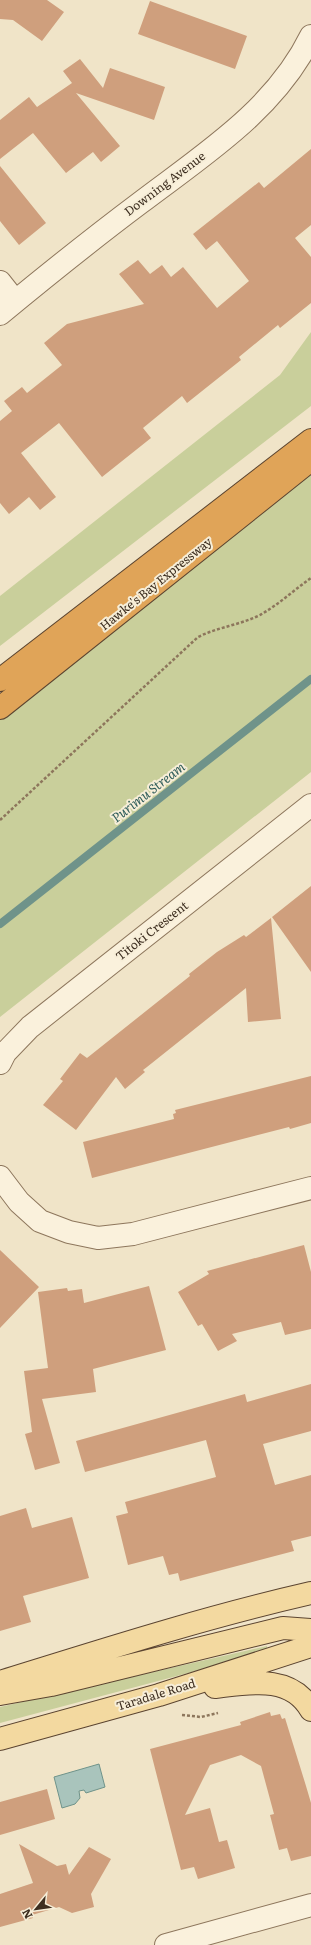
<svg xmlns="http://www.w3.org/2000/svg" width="311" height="1945" font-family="Literata,serif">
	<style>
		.green { fill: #c9cf9b }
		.water { fill: #a9c4bc; stroke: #6f938a }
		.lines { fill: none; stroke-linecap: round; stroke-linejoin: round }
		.stream { stroke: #6f938a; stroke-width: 8 }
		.building { fill: #cf9f7d }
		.minor-casing { stroke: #8d765c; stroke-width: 24 }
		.major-casing { stroke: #5b4430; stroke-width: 24 }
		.highway-casing { stroke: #5b4430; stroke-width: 24 }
		.path { stroke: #8d765c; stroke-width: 2.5; stroke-dasharray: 3 2; stroke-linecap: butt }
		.minor { stroke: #faf1dc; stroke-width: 22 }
		.major { stroke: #f3d9a0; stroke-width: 22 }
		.highway { stroke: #e0a458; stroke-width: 22 }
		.labels { text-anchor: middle; stroke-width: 4; stroke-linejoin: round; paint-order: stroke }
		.street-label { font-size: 12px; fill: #3d2e20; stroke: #f7eed8 }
		.water-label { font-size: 13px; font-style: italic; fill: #2f5d5a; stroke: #f7eed8 }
	</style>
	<rect width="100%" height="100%" fill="#f0e4c8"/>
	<path class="green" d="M311 332V406L0 646V596L280 375Z
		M311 465V772L0 1017V708Z
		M267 1646V1652L0 1723V1707Z"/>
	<path class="water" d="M99 1764 105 1787 86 1793 84 1790 79 1791 80 1798 75 1804 62 1808 54 1777Z"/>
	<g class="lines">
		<path class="stream" d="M0 924 311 679"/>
	</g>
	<path class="building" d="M0 0H47L64 12 42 41 13 20 0 19Z
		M150 1 247 36 235 69 138 34Z
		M80 59 103 88 110 68 165 87 154 120 76 93 120 146 101 162 93 152 66 173 33 133 0 159V120L29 97 37 107 72 83 63 71Z
		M311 149V225L295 238 311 257V303L280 328 278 325 239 357 241 360 187 403 182 396 143 428 151 438 102 477 59 423 21 453 56 497 40 510 29 497 9 514 0 503V421L12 411 4 401 22 387 27 393 62 365 44 343 67 324 144 304 119 274 138 260 150 274 162 265 171 277 183 267 217 308 249 281 217 241 206 250 193 234 259 182 264 188Z
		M0 166 46 223 19 245 0 221Z
		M311 886V972L272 917Z
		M271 918 281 1019 248 1022 246 988 147 1067 143 1070 145 1072 125 1089 116 1077 76 1130 43 1105 63 1081 60 1079 80 1053 87 1058 190 976 189 974 217 952 244 935 246 937Z
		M311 1076V1123L290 1129 289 1127 92 1178 83 1142 174 1119 173 1114 176 1113 175 1110Z
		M304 1245 311 1272V1329L285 1335 281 1322 232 1334 237 1341 218 1351 202 1324 198 1326 178 1292 209 1274 207 1271Z
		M0 1250 39 1287 0 1328Z
		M149 1286 166 1350 93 1369 96 1392 42 1399 60 1463 35 1470 25 1434 32 1432 24 1371 48 1368 38 1292 67 1288 68 1291 82 1289 84 1303Z
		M311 1384V1431L263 1444 275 1485 311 1475V1536L291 1541 294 1551 180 1581 178 1573 169 1575 163 1556 128 1565 116 1516 128 1513 125 1502 216 1477 206 1440 85 1472 76 1441 245 1394 247 1402Z
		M26 1508 32 1528 72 1517 89 1578 23 1596 31 1622 0 1631V1516Z
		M270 1712 271 1716 280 1714 282 1719 285 1718 306 1786 311 1803V1856L291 1861 287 1848 279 1850 270 1815 274 1814 261 1766 241 1755 210 1765 185 1815 210 1808 219 1842 227 1840 235 1868 198 1879 194 1867 181 1870 150 1749 241 1725 240 1722Z
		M47 1789 55 1819 0 1835V1802Z
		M19 1844 57 1866 66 1864 69 1875 89 1847 111 1859 91 1894 94 1907 72 1913 59 1907 32 1915 33 1918 0 1927V1894L33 1883Z"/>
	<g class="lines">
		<defs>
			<path id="minor" d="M0 282 15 301
				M0 314C46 276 92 239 140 203 203 155 275 110 311 36
				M0 1063 5 1053 30 1027 311 805
				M0 1177 19 1202 40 1221 69 1232 98 1238 133 1234 311 1188
				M166 1945 311 1905"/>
			<path id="major" d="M0 1682C103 1650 206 1617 311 1593
				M215 1687C249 1683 291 1674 311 1710
				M0 1694 51 1685 283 1628 311 1630
				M0 1739 159 1695 311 1646"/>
			<path id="highway" d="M0 680 311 440
				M0 708 311 460"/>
		</defs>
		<use href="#minor" class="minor-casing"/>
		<use href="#major" class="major-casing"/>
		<use href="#highway" class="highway-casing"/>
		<path class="path" d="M0 820 198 637C218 627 240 625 260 615 278 605 294 590 311 578
			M182 1715 201 1717 218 1713"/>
		<use href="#minor" class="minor"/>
		<use href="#major" class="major"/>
		<use href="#highway" class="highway"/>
	</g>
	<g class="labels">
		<g class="street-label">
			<text transform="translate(165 184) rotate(-37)" y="4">Downing Avenue</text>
			<text transform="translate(156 584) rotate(-39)" y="4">Hawke's Bay Expressway</text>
			<text transform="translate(152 931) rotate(-38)" y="4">Titoki Crescent</text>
			<text transform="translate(156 1695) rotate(-17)" y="4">Taradale Road</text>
		</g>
		<g class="water-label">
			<text transform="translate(148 792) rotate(-38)" y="5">Purimu Stream</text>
		</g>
	</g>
	<g transform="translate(36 1909) rotate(241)" stroke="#f7eed8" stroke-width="3" paint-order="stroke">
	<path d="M0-3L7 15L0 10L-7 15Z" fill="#3d2e20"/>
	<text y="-6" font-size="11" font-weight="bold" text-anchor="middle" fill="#3d2e20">N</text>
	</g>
</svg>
